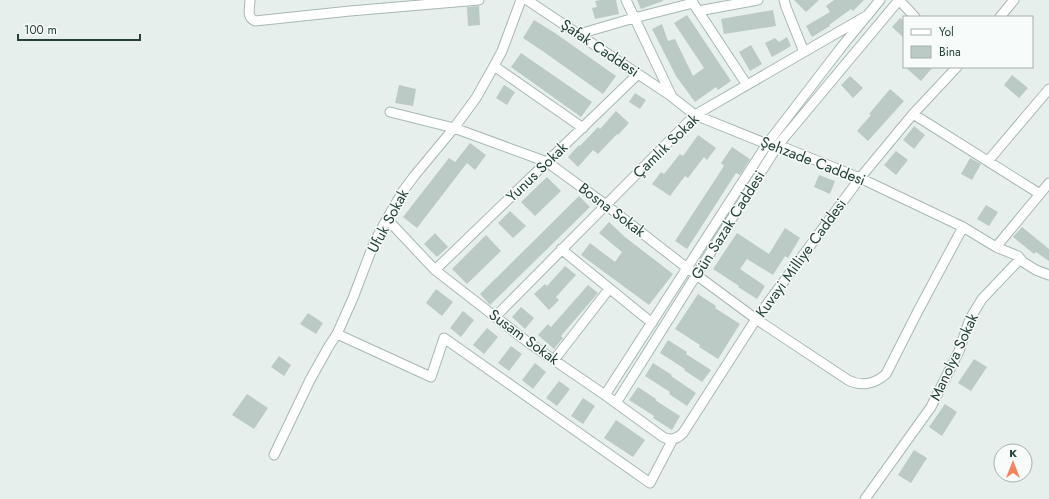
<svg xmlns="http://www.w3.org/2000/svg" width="1049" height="499" font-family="Jost,sans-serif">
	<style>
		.building { fill: #bbcac4 }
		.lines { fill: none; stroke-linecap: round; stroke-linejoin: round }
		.minor-casing { stroke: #a8b8b2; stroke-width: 11 }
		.minor { stroke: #fff; stroke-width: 9 }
		.labels { text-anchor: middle; stroke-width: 3; stroke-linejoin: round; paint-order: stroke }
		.street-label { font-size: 15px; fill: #24423a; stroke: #f7fbf9 }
	</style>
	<rect width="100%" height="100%" fill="#e6efeb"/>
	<path class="building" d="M601 0H616L619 14 595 19 592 8 597 7 595 1Z
		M637 0H663V1L641 9Z
		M794 0H819L806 12Z
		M834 0H864L853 11 851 9 829 25 830 26 812 37 806 26 830 12 826 6Z
		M479 6 480 25 468 26 467 7Z
		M773 10 776 26 724 34 721 19Z
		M687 15 731 81 718 90 716 87 695 102 676 76 652 29 662 24 668 41 675 39 693 76 704 68 674 23Z
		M900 18 904 21V38L892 27Z
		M534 20 555 33 616 76 603 94 544 52 523 38Z
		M787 37 791 46 772 57 765 43 775 38 779 42Z
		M751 45 762 64 750 71 739 52Z
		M521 53 592 102 581 117 511 67Z
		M905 67H933L921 81Z
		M1012 75 1028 88 1019 98 1004 85Z
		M850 76 863 88 853 98 841 85Z
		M399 85 416 89 413 106 395 103Z
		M504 85 515 92 507 105 496 98Z
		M890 89 904 101 868 141 857 131 871 115 869 114Z
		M635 93 646 100 640 109 629 102Z
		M616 111 629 123 618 135 617 134 598 154 593 150 578 167 568 157 579 145 580 146 598 127 600 129Z
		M914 126 925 135 914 149 903 140Z
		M698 135 716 148 707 160 704 157 688 178 685 176 670 196 652 184 661 172 664 174 680 154 683 156Z
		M470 143 486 155 475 170 467 163 417 228 403 217 449 158 455 162Z
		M732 147 750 159 740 175 736 173 687 249 675 241 724 166 721 163Z
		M896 151 908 160 896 175 884 165Z
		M970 158 981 164 972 180 961 174Z
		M819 175 835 181 830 194 814 187Z
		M547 177 561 191 535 216 521 202Z
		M579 196 590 207 490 305 480 294Z
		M986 205 998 212 989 226 977 219Z
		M510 211 526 226 513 238 498 223Z
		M609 222 625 237 673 274 649 305 581 255 590 243 615 262 622 252 599 233Z
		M1022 227 1049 249V261L1036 252 1034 254 1013 237Z
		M785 228 800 238 788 258 785 256 773 275 747 259 740 269 765 286 757 299 738 287 739 286 713 269 737 233 769 254Z
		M435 233 448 247 437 257 424 244Z
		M486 235 501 251 467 284 452 269Z
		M565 266 576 275 556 297 559 300 549 310 534 294 545 284 547 286Z
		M588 285 598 293 561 336 563 338 554 349 538 335 548 324 551 327Z
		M436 289 453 302 442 316 426 303Z
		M698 294 716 306 715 308 740 324 718 359 699 347 700 345 675 329Z
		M521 307 534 318 525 329 512 317Z
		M463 311 474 320 461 337 450 328Z
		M308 313 323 323 316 334 300 324Z
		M487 328 498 337 484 354 473 345Z
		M668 340 687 352 686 354 711 370 702 382 684 370 685 369 660 353Z
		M511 346 522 354 509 371 498 363Z
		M279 356 291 365 284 376 271 367Z
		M974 359 987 367 971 391 958 383Z
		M535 363 546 372 533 389 522 380Z
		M653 363 672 375 671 376 696 393 687 406 669 394 670 392 645 376Z
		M559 381 570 389 557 406 546 398Z
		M638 387 656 399 655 400 680 416 672 430 653 418 654 416 629 400Z
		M247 394 268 408 254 429 232 415Z
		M583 398 595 406 583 424 571 416Z
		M945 404 957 412 942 436 929 427Z
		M616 420 645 440 633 457 604 438Z
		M914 450 927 458 911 483 898 475Z"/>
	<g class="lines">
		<defs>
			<path id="minor" d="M250 0C250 8 246 17 255 21L350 11 479 0
				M527 0 671 96
				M626 0 672 97 695 115 767 144 778 145 860 178 963 227 996 247 1018 256 1023 262 1036 270 1049 275
				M692 0 693 3 747 85
				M784 0 786 7 804 52
				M899 0 915 17
				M698 11 758 0
				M1000 17 1014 0
				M579 34 634 18 693 3
				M494 66 583 128
				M390 112 454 128 547 162 606 205 687 268 756 319 848 380C861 387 875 384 886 374L918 311 963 227
				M913 114 1040 194
				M988 161 1049 89
				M387 219 435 270 529 343 605 395 663 437C670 441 677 439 683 433L756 319 860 178 913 114 957 67
				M996 247 1049 183
				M561 249 652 323
				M435 270 638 74
				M495 317 695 115 868 15
				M337 334 431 377 444 338 650 483 673 439
				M554 360 609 289
				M605 395 767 144 843 45 880 0
				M616 403 778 145 899 0
				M274 455 310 380 329 346 337 334 353 298 374 243 383 226 403 191 415 175 454 128 476 98 494 66 502 51 521 0
				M865 499 931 407 959 351 967 327 971 317 982 299 1020 259"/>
		</defs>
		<use href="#minor" class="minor-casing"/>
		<use href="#minor" class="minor"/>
	</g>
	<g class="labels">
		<g class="street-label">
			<text transform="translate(600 48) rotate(34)" y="5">Şafak Caddesi</text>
			<text transform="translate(666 146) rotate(-44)" y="5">Çamlık Sokak</text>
			<text transform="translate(813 161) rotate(21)" y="5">Şehzade Caddesi</text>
			<text transform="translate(537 172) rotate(-44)" y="5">Yunus Sokak</text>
			<text transform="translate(612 210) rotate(37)" y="5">Bosna Sokak</text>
			<text transform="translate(388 221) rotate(-62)" y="5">Ufuk Sokak</text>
			<text transform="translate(728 225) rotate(-58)" y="5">Gün Sazak Caddesi</text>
			<text transform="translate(801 258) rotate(-54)" y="5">Kuvayi Milliye Caddesi</text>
			<text transform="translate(524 337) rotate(36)" y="5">Susam Sokak</text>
			<text transform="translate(954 357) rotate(-65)" y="5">Manolya Sokak</text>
		</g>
	</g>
	<rect x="903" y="16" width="130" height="52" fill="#f7fbf9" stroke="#a3b1ad"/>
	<rect x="911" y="29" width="20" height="6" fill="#ffffff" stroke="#a3b1ad"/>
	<text x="939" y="36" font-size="12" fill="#24423a">Yol</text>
	<rect x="911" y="46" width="20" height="12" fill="#bbcac4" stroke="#a3b1ad"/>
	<text x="939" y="56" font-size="12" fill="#24423a">Bina</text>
	<g transform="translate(1013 463)"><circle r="19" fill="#f7fbf9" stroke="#a3b1ad"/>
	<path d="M0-3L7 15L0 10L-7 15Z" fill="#f4845f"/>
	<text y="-6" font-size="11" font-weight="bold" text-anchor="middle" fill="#24423a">K</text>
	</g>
	<path d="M18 34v6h122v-6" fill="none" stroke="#24423a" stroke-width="2"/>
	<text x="24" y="34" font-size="12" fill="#24423a" stroke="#f7fbf9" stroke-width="3" paint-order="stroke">100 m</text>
</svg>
